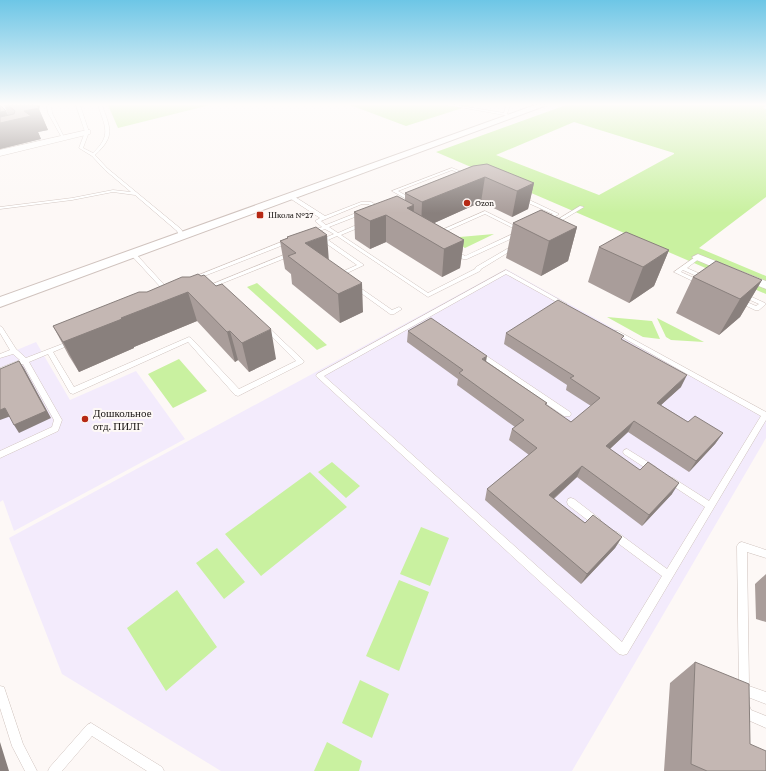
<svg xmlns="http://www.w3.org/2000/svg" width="766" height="771" font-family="'Crimson Pro',serif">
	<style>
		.education { fill: #f3ebfc }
		.green { fill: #c9f1a0; fill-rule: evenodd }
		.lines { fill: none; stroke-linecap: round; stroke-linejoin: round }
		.service-casing { stroke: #d0c3be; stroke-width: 1 }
		.minor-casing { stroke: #d0c3be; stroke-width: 1 }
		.tertiary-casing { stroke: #d0c3be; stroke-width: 2 }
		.service { fill: #fff; fill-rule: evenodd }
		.minor { fill: #fff; fill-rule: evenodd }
		.tertiary { fill: #fff; fill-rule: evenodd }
		.wall { fill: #a99d9a }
		.shaded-wall { fill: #89807d }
		.building { fill: #c4b7b3; stroke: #89807d }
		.poi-dot { fill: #b62914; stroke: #fdf8f6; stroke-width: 1.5 }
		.labels { text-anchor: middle; stroke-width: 4; stroke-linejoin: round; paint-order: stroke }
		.far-poi-label { font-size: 9px; fill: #171311; stroke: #fdf8f6; text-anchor: start }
		.poi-label { font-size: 11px; fill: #171311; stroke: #fdf8f6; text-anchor: start }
	</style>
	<rect width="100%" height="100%" fill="#fdf8f6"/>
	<path class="education" d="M506 269 766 413V438L572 771H221L62 674 9 538Z
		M36 342 70 400 136 371 185 439 14 531 3 500 0 502V357Z"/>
	<path class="green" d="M108 105H210L118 128Z
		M350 105H472L406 126Z
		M566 105H766L763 108 766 109V197L699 248 766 276V294L436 152ZM574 122 674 153V154L599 195 496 155Z
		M494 234 465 248 448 238Z
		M257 283 327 345 317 350 247 287Z
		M607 317 652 321 660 339 643 337Z
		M657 318 704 342 671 340 666 337Z
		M179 359 207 391 173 408 148 374Z
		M332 462 360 486 346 498 318 472Z
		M310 472 347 507 261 576 225 534Z
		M421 527 449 538 430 586 400 574Z
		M217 548 245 582 224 599 196 563Z
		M399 580 429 592 399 671 366 656Z
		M177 590 217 647 166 691 127 628Z
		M360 680 389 694 372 738 342 723Z
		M327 742 362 761 359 771H314Z"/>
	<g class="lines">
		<defs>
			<path id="service" d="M47 105H51L52 113 65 139 62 138 48 113Z
				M76 105H80L89 132 83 148 93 153C112 135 105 127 98 105H102C110 128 116 136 95 155L107 168 181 229 185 236 184 237H180L177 231 135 195 113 192 72 200 0 209V207L72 198 113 190 131 192 105 170 92 156 79 148 85 132Z
				M448 105H455L504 113 506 105H510L507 114 512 117 510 118 504 115Z
				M452 168 469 175 465 176 452 170 398 191 414 200V201L412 202 392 191Z
				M288 195H292L325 216 361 202H371L382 208V210H380L368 204H362L321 221 326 225 361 211H365V213L329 227 338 233 361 223H365V225L341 235 428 293 475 269 476 267 512 246H516L517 247 481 269 480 271 428 297 337 236 328 240 364 265 343 275V277L337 276V274L357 265 324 242 317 243V241L334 234 325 229 312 234H308V232L322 227 315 221 320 218 288 197Z
				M519 197H523L559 214 547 221H543V219L553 214 519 199Z
				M580 206 584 207 556 224 552 223Z
				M485 211 521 229 517 230 485 214 440 234 435 233Z
				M517 232 520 234 519 235 467 259H463L451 252 452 251H456L465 256Z
				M289 239 292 241 291 242 194 280H190L189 279Z
				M133 252 135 253 170 291V293H166L131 255 130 254Z
				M291 252 293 253V255L208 289H204L203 288Z
				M698 255 701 257 700 258 687 268 707 277V279H703L683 270 681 272 703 282 704 283 701 285 674 272Z
				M506 270 567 304 564 306 562 305 506 274 324 376 622 642 662 576 611 538 610 535 611 532 614 531 617 532 667 569 705 507 667 482 666 480 667 478 670 477 673 478 709 501 761 416 613 332 614 331H618L766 412V420L627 654 623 655 619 654 316 376 317 374Z
				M356 285 392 310 399 307 402 309 394 314H390L354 288V286Z
				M743 293 765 303 766 304 759 310H755L738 302 737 301 740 299 756 306 759 304 741 296V294Z
				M265 325 267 326 304 361 303 363 238 396 235 395 188 342 73 394 70 393 48 354 29 362 62 420 58 431 0 458V451L52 427 54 420 23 364 0 373V368L20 360 13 354 0 358V354L10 350 0 333V326L2 327 16 349 26 358 70 341H74L75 342 74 343 53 352 74 387 189 337 191 338 239 389 296 361 262 327Z
				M478 353H482L570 412 571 414 570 416H564L478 357 477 355Z
				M627 449 656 467 657 469 656 471 653 472 650 471 624 454 623 452 624 450Z
				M571 498 574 499 600 519 601 522 600 525 597 526 594 525 568 505 567 502 568 499Z
				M742 542 766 550V558L747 552 749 686 766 692V704L740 694 739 690 737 546 739 543Z
				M0 686 4 687 23 744 37 771H25L12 746 0 708Z
				M745 703 749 705 751 710 766 716V728L741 717 739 713 741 705Z
				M91 723 162 767 164 771H147L92 736 62 771H48L50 767 87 725Z"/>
			<path id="minor" d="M87 130H90V134L0 156V150Z
				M698 254 766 281V289L694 259 692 257Z"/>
			<path id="tertiary" d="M535 105H547L0 307V297Z"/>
		</defs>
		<use href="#service" class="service-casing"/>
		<use href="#minor" class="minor-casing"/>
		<use href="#tertiary" class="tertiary-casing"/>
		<use href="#service" class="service"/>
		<use href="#minor" class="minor"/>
		<use href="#tertiary" class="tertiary"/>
	</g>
	<path class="wall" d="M0 105 6 111 8 115 4 105H40L39 109 48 130 38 132 41 139 0 149Z
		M473 166 534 183 528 209 512 217 481 202 434 223 464 240 460 268 442 277 386 242 370 249 355 239 354 212 405 200V193Z
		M513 223 577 227 568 261 541 276 506 258Z
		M287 237 329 260 363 312 340 323 292 284 291 274 285 269 280 241 287 238Z
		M599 247 669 250 654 286 629 303 588 282Z
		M190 277 276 359 249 372 238 360 235 362 197 321 134 347V348L79 372 69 356 53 326 147 292Z
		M693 277 762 280 740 317 719 335 676 313Z
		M408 331 486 361 547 403 546 405 571 422 591 406 566 390 567 385 504 344 506 333 622 340 681 387 661 405 688 422 723 433 715 444 689 472 628 432 610 449 672 494 642 526 577 477 554 499 585 523 622 537 615 548 581 584 485 500 487 489 529 455 509 440 512 429 515 427 457 385 458 379 407 342Z
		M766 574V622L756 619 755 584Z
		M695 662 750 744 766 771H664L670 683Z"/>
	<path class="shaded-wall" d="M30 105H40L39 109 48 130 38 132 41 139 0 149V112L6 111 10 121 24 111Z
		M485 177 481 202 421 229 422 202Z
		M534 183 528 209 512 217 517 191Z
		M414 205 413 230 407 208Z
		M386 215V242L370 249V221Z
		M577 227 568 261 541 276 549 241Z
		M327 235 329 262 308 272 305 243Z
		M464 240 460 268 442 277 444 249Z
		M669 250 654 286 629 303 643 267Z
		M762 280 740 317 719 335 740 299Z
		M362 283 363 312 340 323 338 294Z
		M188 292 197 321 134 347V348L79 372 63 342 121 318Z
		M271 329 276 359 249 372 242 343Z
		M230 331 238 360 235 362 227 332Z
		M487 356 485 367 482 359Z
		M19 361 24 368 51 418 19 433 14 425Z
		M687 375 681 387 651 414 657 403Z
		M5 408 11 416 0 420V410Z
		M634 421 628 432 601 457 606 446Z
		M723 433 715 444 689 472 696 461Z
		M582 466 577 477 545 506 549 495Z
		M679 483 672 494 642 526 649 515Z
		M622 537 615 548 581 584 587 574Z
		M0 742 9 771H0Z"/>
	<path class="building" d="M0 105 6 111 0 112Z
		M8 105H36L39 108 24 111 31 116 0 123V117L14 114 15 111Z
		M487 164 534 183 517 191 485 177 422 202 405 193 473 166Z
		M397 196 414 205 407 208 464 240 444 249 386 215 370 221 354 212Z
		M541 210 577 227 549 241 513 223Z
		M316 227 327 235 305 243 362 283 338 294 288 256 296 253 280 241 288 238 287 237Z
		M626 232 669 250 643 267 599 247Z
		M716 261 762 280 740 299 693 277Z
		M198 274 201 276 204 275 216 286 222 284 271 329 242 343 230 331 227 332 188 292 121 318 122 319 63 342 53 326 139 292H147L182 277H190Z
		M558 300 624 336 621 339 687 375 657 403 688 422 695 416 723 433 696 461 634 421 606 446 640 470 648 462 679 483 649 515 582 466 549 495 585 523 593 515 622 537 587 574 487 489 537 448 512 429 524 420 459 373 463 370 408 331 431 318 487 356 482 359 547 403 545 404 571 422 600 398 570 378 574 376 506 333Z
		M19 361 46 411 14 425 5 408 0 410V369Z
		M695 662 749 684 750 744 766 751V771H707L691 764Z"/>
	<linearGradient id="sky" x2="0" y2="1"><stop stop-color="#6dc6e6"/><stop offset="0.49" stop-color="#fefcfb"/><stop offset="1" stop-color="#fefcfb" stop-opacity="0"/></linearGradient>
	<rect width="766" height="213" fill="url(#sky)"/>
	<g class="poi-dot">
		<circle cx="467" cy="203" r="4"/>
		<rect x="256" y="211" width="8" height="8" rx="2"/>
		<circle cx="85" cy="419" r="4"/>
	</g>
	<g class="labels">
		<g class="far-poi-label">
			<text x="475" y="206">Ozon</text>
			<text x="268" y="218">Школа №27</text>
		</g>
		<g class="poi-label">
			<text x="93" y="417">Дошкольное<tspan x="93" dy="13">отд. ПИЛГ</tspan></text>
		</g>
	</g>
</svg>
